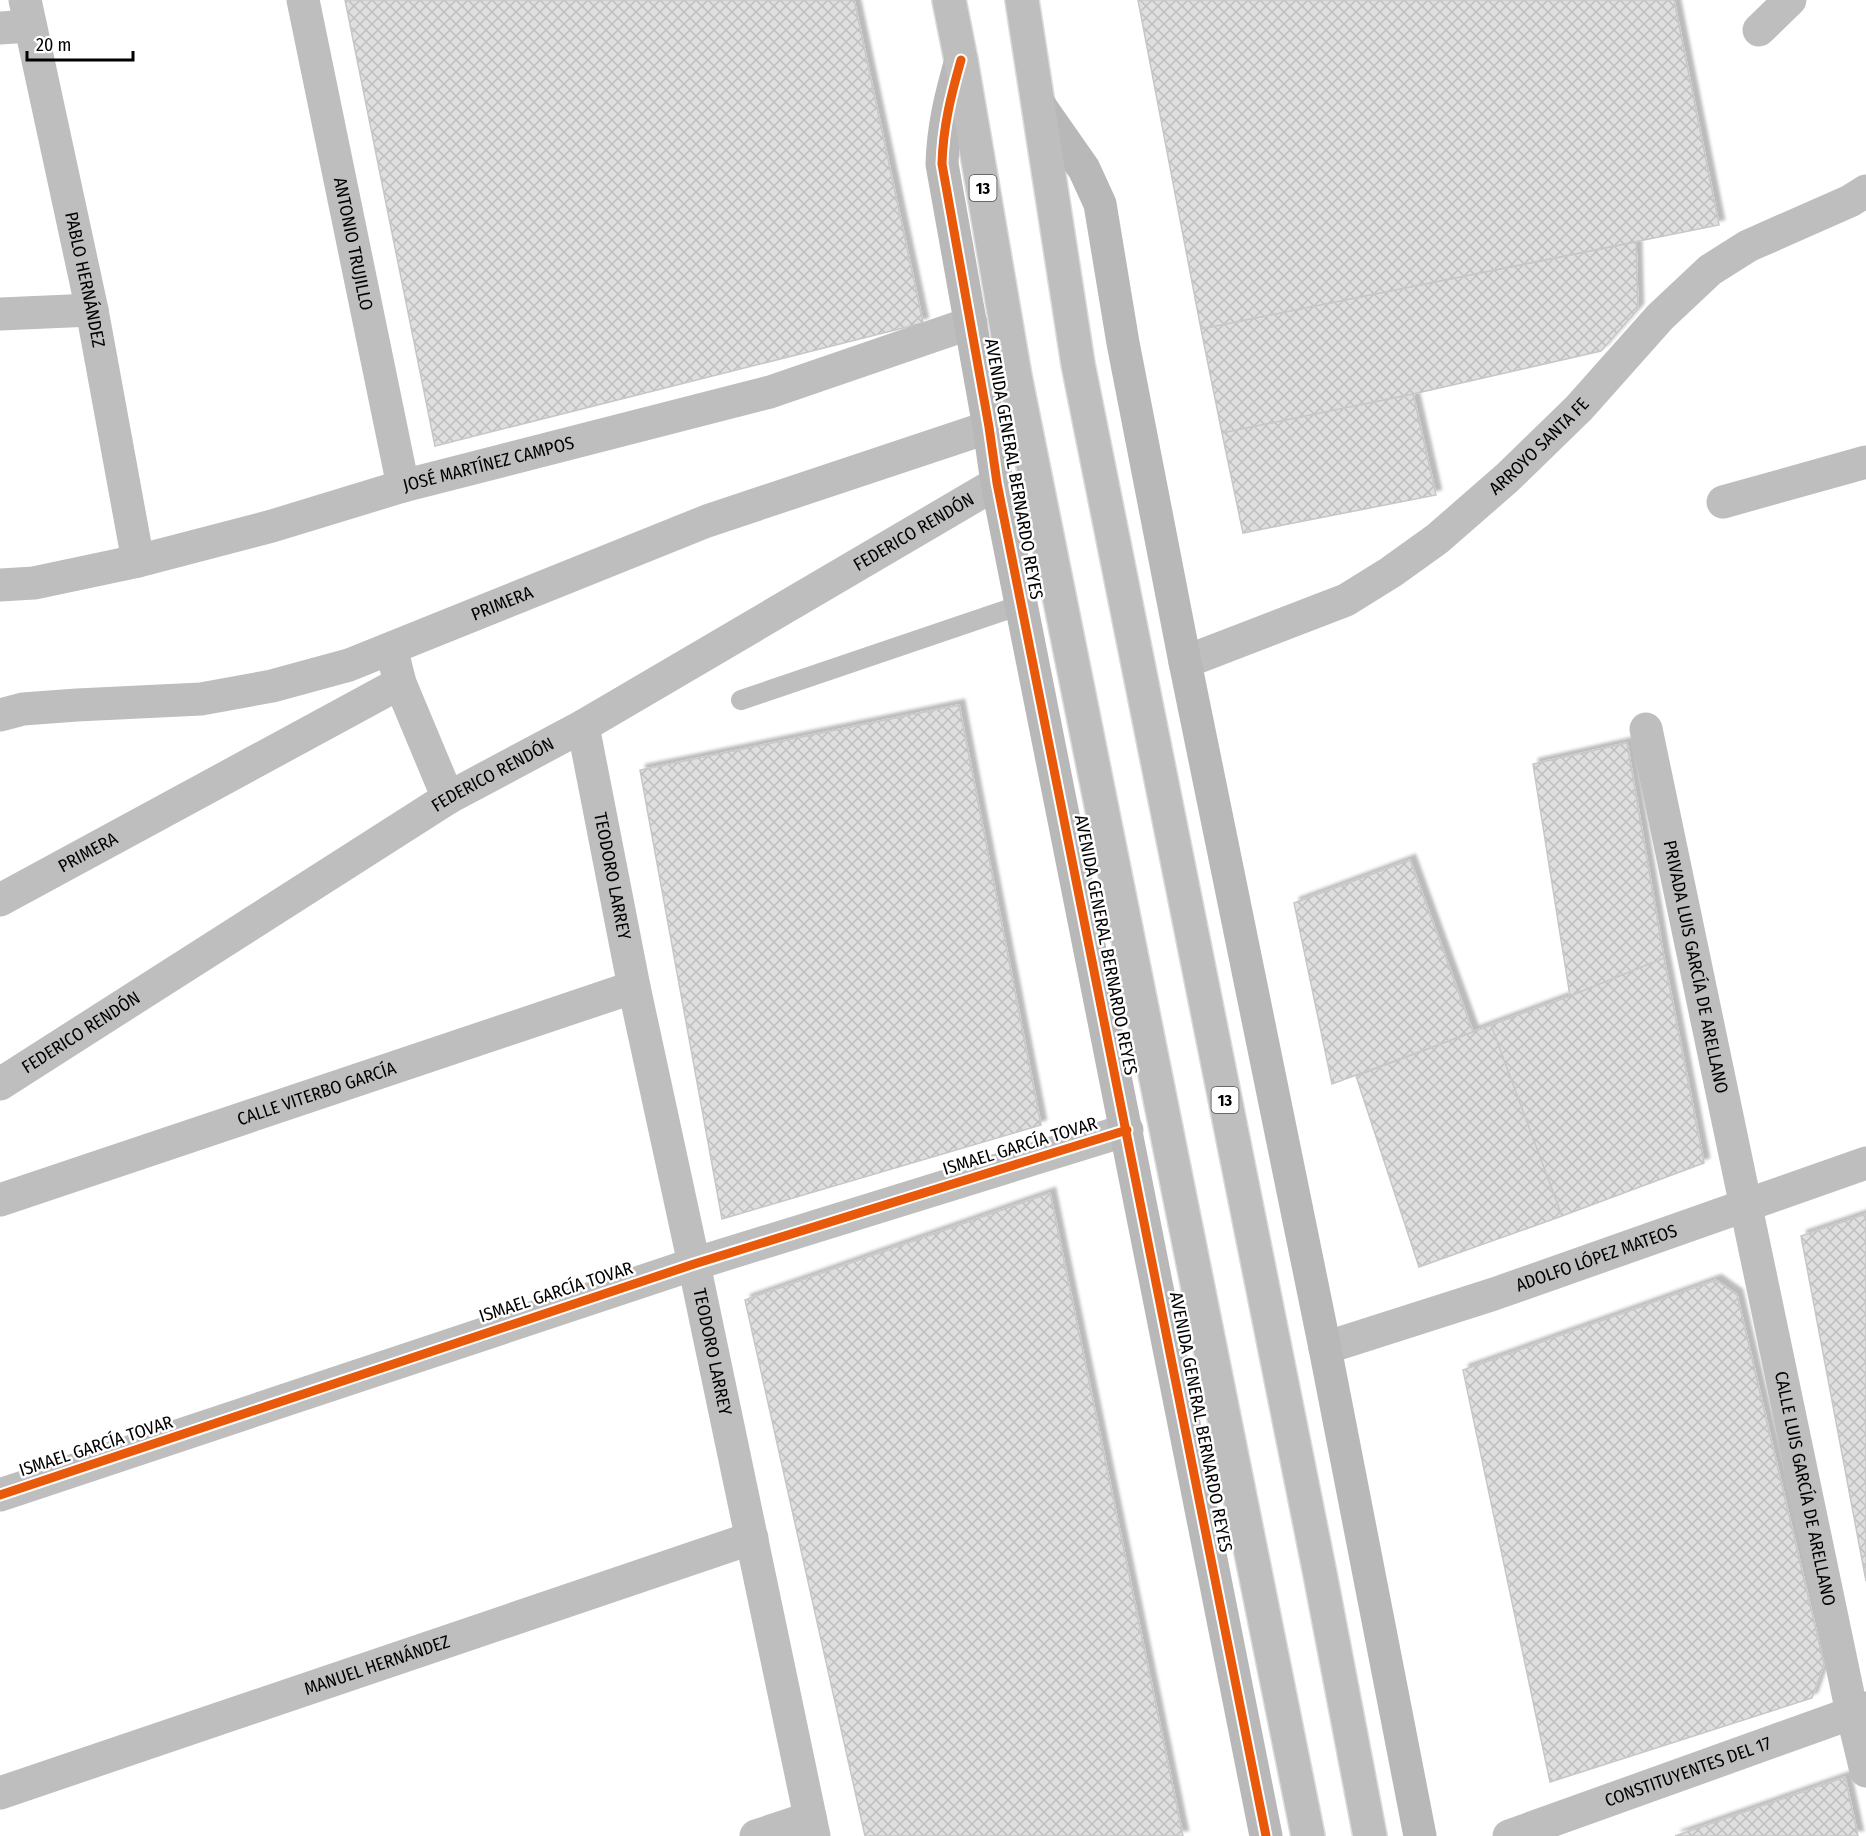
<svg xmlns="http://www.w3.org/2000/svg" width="1866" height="1836" font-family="'Fira Sans Condensed',sans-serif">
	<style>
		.building { fill: url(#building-cross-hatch); stroke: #c7c7c7; stroke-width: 1.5; filter: url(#shadow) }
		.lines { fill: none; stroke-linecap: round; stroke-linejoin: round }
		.primary-casing { stroke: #dbdbdb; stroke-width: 36 }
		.lane { stroke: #bebebe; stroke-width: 20 }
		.street { stroke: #bebebe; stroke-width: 33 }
		.secondary { stroke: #b8b8b8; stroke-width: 33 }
		.primary { stroke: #bebebe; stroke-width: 33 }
		.cycleway-casing { stroke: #fff; stroke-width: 13 }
		.cycleway { stroke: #e8590c; stroke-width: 9 }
		.labels { text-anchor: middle; stroke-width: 5; stroke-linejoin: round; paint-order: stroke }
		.shield { fill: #fff; stroke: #4c4c4c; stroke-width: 1.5 }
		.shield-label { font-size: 16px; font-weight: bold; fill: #000 }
		.street-label { font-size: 18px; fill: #000; stroke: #fff }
	</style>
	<defs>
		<pattern id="building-cross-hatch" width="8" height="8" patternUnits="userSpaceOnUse" patternTransform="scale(1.5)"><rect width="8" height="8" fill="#dfdfdf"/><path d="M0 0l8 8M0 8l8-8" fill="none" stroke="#bebebe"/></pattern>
		<filter id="shadow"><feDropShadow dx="5.5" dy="-5.5" stdDeviation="1.5" flood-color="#0004"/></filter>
	</defs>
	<rect width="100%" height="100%" fill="#fff"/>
	<path class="building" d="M345 0H854L923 323 435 446Z
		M1138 0H1674L1719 225 1201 329Z
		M1636 242 1638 309 1601 351 1413 394 1222 433 1201 329Z
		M1413 394 1436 495 1243 533 1222 433Z
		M959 705 1041 1125 722 1219 640 770Z
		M1627 743 1664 958 1570 996 1533 764Z
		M1410 860 1473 1032 1332 1084 1294 903Z
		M1664 958 1704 1163 1562 1216 1491 1025 1570 996Z
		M1491 1025 1562 1216 1419 1267 1356 1076Z
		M1050 1193 1183 1836H865L745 1300Z
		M1866 1214V1581L1801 1236Z
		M1716 1280 1737 1295 1824 1664 1812 1698 1550 1782 1463 1370Z
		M1845 1777 1858 1836H1675Z"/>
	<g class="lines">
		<defs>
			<path id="primary" d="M949 0 961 60 1015 376 1308 1836
				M1022 0 1078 364 1320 1574 1370 1836"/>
		</defs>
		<use href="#primary" class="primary-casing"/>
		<path class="lane" d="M741 700 1021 605"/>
		<g class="street">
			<path id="s1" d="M25 0 92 310 138 561"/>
			<path id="s2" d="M303 0 403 486"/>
			<path d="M0 28 30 26"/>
			<path d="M1759 30 1790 0"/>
			<path d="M0 314 92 310"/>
			<path d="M1723 502 1866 462"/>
			<path id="s3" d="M0 585 34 583 138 561 272 526 403 486 770 392 971 323"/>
			<path id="s4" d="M1185 662 1346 600 1391 572 1437 539 1507 478 1579 408 1660 317 1710 270 1748 246 1850 201 1866 191"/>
			<path d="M395 663 400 683 448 798"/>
			<path id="s5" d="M0 715 23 709 77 705 201 699 272 686 349 665 707 521 989 427"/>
			<path id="s6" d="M583 726 634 987 694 1264 814 1836"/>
			<path id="s7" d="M1646 729 1852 1713 1866 1771"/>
			<path id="s8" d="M0 900 400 683"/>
			<path id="s9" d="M0 1084 448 798 583 726 997 483"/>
			<path id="s10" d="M0 1200 634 987"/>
			<path id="s11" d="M1325 1348 1494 1294 1866 1163"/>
			<path d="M0 1495 694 1264 1127 1130"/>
			<path id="s12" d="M0 1793 752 1538"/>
			<path d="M756 1836 810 1818"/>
			<path id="s13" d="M1509 1836 1866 1708"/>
		</g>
		<path class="secondary" d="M961 60C951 95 943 127 942 164L989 427 997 483 1266 1836
			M1040 106 1084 169 1100 204 1123 343 1185 662 1325 1348 1420 1836"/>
		<use href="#primary" class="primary"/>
		<defs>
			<path id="cycleway" d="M961 60C951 95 943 127 942 164L989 427 997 483 1266 1836
				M0 1495 694 1264 1127 1130"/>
		</defs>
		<use href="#cycleway" class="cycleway-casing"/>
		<use href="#cycleway" class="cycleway"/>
	</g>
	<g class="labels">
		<g class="shield">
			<rect x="969.5" y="175" width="27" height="26" rx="4.5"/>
			<rect x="1211.5" y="1087" width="27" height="26" rx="4.5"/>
		</g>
		<g class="shield-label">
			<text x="983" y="194">13</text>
			<text x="1225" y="1106">13</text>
		</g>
		<g class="street-label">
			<text dy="6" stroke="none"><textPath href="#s2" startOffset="249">ANTONIO TRUJILLO</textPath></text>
			<text dy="6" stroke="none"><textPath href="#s1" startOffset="286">PABLO HERNÁNDEZ</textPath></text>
			<text dy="6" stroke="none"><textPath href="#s4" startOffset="420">ARROYO SANTA FE</textPath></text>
			<text dy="6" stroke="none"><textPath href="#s3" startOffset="504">JOSÉ MARTÍNEZ CAMPOS</textPath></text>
			<text transform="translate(1014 469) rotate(80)" y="6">AVENIDA GENERAL BERNARDO REYES</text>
			<text dy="6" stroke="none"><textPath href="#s9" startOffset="1068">FEDERICO RENDÓN</textPath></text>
			<text dy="6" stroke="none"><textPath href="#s5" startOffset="519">PRIMERA</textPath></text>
			<text dy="6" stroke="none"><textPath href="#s9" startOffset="582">FEDERICO RENDÓN</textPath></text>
			<text dy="6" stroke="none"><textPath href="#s8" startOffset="100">PRIMERA</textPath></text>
			<text dy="6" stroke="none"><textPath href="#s6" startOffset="153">TEODORO LARREY</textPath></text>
			<text transform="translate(1106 945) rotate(79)" y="6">AVENIDA GENERAL BERNARDO REYES</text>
			<text dy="6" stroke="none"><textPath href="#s7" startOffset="243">PRIVADA LUIS GARCÍA DE ARELLANO</textPath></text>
			<text dy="6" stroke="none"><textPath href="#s9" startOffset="96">FEDERICO RENDÓN</textPath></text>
			<text dy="6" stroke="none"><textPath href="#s10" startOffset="334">CALLE VITERBO GARCÍA</textPath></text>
			<text transform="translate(1020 1146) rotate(-17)" y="6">ISMAEL GARCÍA TOVAR</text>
			<text dy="6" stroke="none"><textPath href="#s11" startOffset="286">ADOLFO LÓPEZ MATEOS</textPath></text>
			<text transform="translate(556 1292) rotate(-18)" y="6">ISMAEL GARCÍA TOVAR</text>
			<text dy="6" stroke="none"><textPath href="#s6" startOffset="639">TEODORO LARREY</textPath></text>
			<text transform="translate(1201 1422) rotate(79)" y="6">AVENIDA GENERAL BERNARDO REYES</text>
			<text transform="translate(96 1446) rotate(-18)" y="6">ISMAEL GARCÍA TOVAR</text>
			<text dy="6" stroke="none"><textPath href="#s7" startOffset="776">CALLE LUIS GARCÍA DE ARELLANO</textPath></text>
			<text dy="6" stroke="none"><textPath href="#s12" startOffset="398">MANUEL HERNÁNDEZ</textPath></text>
			<text dy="6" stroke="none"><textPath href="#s13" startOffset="190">CONSTITUYENTES DEL 17</textPath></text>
		</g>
	</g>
	<path d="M27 51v9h106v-9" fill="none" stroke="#000000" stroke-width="3"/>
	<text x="36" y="51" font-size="18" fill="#000000" stroke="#ffffff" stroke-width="4.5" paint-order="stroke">20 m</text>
</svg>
